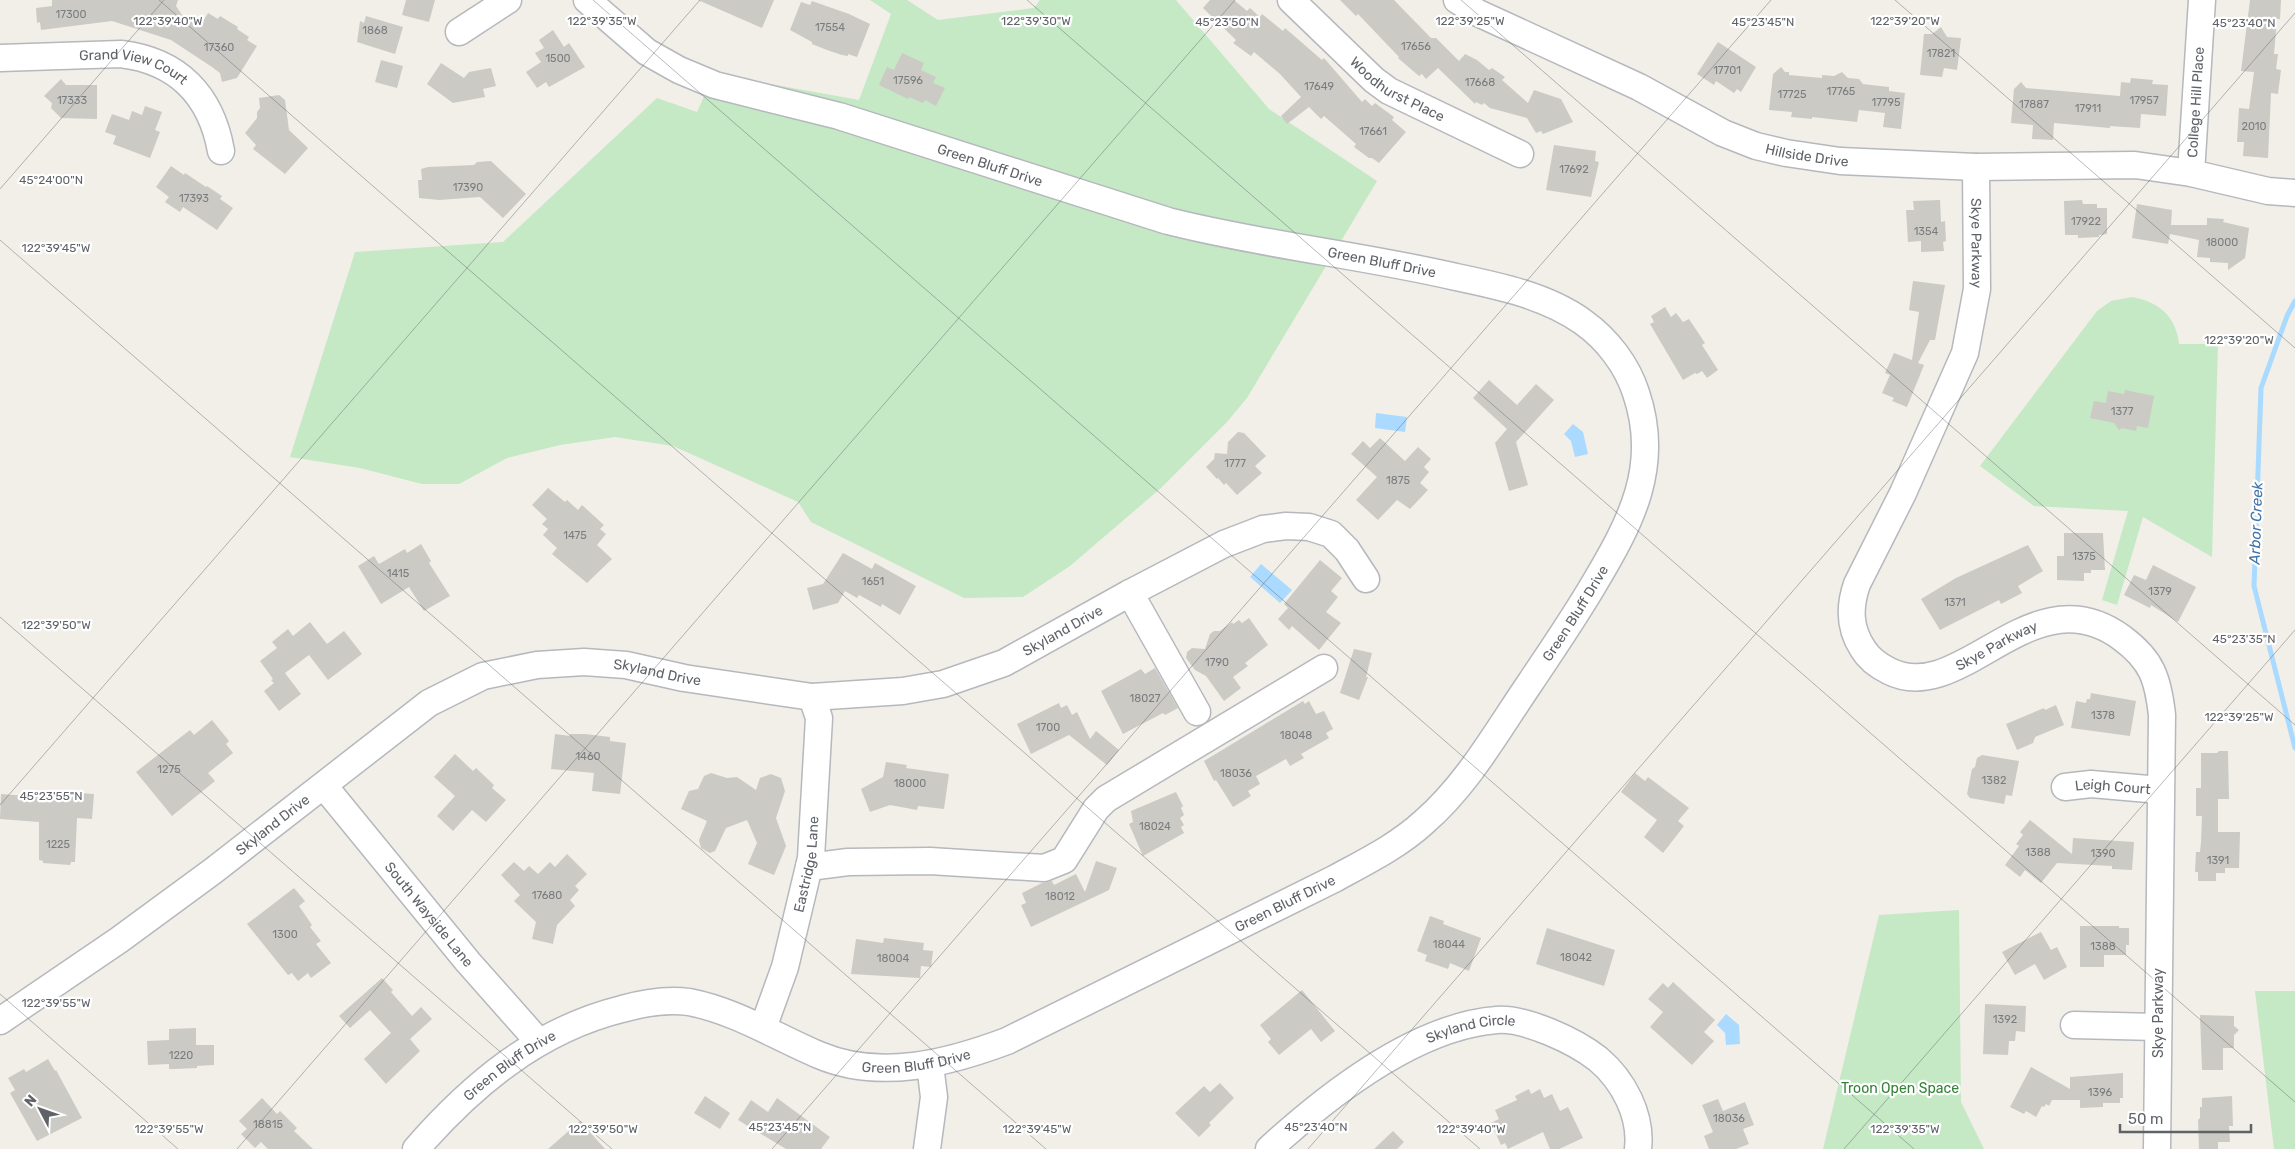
<svg xmlns="http://www.w3.org/2000/svg" width="2295" height="1149" font-family="Rubik,sans-serif">
	<style>
		.green { fill: #c5e8c5 }
		.water { fill: #aadaff }
		.lines { fill: none; stroke-linecap: round; stroke-linejoin: round }
		.stream { stroke: #aadaff; stroke-width: 5 }
		.building { fill: #cccac5 }
		.minor-casing { stroke: #b5b8bc; stroke-width: 29 }
		.minor { stroke: #fff; stroke-width: 26 }
		.ticks { fill: none; stroke: #5f6368; stroke-width: 1; stroke-opacity: 0.45 }
		.labels { text-anchor: middle; stroke-width: 4.5; stroke-linejoin: round; paint-order: stroke }
		.number-label { font-size: 11px; fill: #7a7d7f }
		.street-label { font-size: 14px; fill: #5f6368; stroke: #fff }
		.park-label { font-size: 14px; fill: #348238; stroke: #fff }
		.water-label { font-size: 15px; font-style: italic; fill: #4174aa; stroke: #fff }
		.ticks-label { font-size: 12px; text-anchor: middle; fill: #5f6368; stroke: #fff; stroke-width: 4.5; stroke-linejoin: round; paint-order: stroke }
	</style>
	<rect width="100%" height="100%" fill="#f1efe8"/>
	<path class="green" d="M870 0H907L938 20 1034 8 1040 0H1176L1269 109 1377 181 1247 398 1226 423 1161 488 1070 566 1023 597 964 598 811 522 798 502 673 446 615 437 560 445 507 458 459 484H422L360 468 290 457 355 252 503 242 657 98 697 112 714 74 859 100 891 14Z
		M2132 297C2159 302 2176 316 2179 344H2218L2212 557 2143 517 2117 605 2102 600 2128 511 2034 506 1980 466 2097 311 2111 301Z
		M1959 910 1961 1102 1984 1149H1823L1879 915Z
		M2255 991H2295V1149H2274Z"/>
	<path class="water" d="M1376 413 1407 417 1405 432 1375 428Z
		M1573 424 1583 432 1588 454 1575 457 1571 441 1564 434Z
		M1261 564 1292 590 1280 603 1250 577Z
		M1726 1014 1739 1025 1740 1044 1726 1045 1725 1033 1717 1025Z"/>
	<g class="lines">
		<path class="stream" d="M2295 301 2287 316 2261 388 2254 586 2295 748"/>
	</g>
	<path class="building" d="M52 0H178L176 6 182 15 200 26 208 13 218 19 220 16 238 27 237 29 249 37 247 40 257 46 237 78 222 82 220 73 212 67 171 40 112 21 41 30 40 22 37 23 36 8 52 6Z
		M406 0H435L429 22 402 15Z
		M698 0H774L762 28Z
		M1210 0H1234L1247 11 1250 8 1260 17 1262 14 1283 31 1285 28 1322 60 1324 58 1362 102 1365 99 1372 106 1375 103 1394 117 1392 120 1406 132 1379 163 1372 158H1369L1354 147 1356 144 1324 116 1321 119 1309 107 1287 124 1281 116 1301 97 1280 74 1254 52 1251 56 1233 43 1236 40 1203 8Z
		M1340 0H1394L1431 38H1436L1459 61 1465 54 1477 60 1489 70 1492 68 1505 77 1502 80 1528 103 1534 90 1561 99 1573 122 1543 134 1541 131 1536 133 1527 118 1490 108 1484 103 1482 105 1476 102 1475 104 1438 68 1426 79 1422 74 1419 76 1398 58 1399 57 1358 14 1356 16Z
		M2250 0H2281L2280 19H2277L2274 54H2278L2276 69 2281 70 2278 94 2271 93 2268 158 2243 156 2244 142H2237L2239 108 2249 109 2254 72 2241 71Z
		M812 1 849 14 870 24 857 57 848 54V56L842 55 827 50 812 44V42L790 30 801 2 810 5Z
		M366 16 403 27 395 54 357 42 360 21 364 23Z
		M1941 27 1947 37 1961 38 1957 70 1944 68 1942 77 1920 75 1924 34H1932Z
		M553 30 564 47 569 43 585 67 549 87 546 82 537 88 526 72 541 62 535 53 544 48 539 40Z
		M1718 42 1756 67 1741 92 1737 89 1734 93 1716 81 1714 85 1697 74Z
		M902 53 924 63 921 70 936 77 933 83 945 88 936 106 925 100 923 103 909 97 908 99 879 85 887 67 894 70Z
		M381 60 403 66 397 88 375 82Z
		M441 63 464 78 469 72 491 68 496 86 483 89 485 97 453 103 427 84Z
		M1781 67 1785 72H1789V75L1822 78V75L1834 76 1842 72 1848 78 1859 79 1863 84 1889 87V91L1905 93 1901 129 1883 127 1885 113 1859 110 1857 122 1812 117V119L1791 117 1792 112 1769 110 1773 74Z
		M2131 78 2153 80 2152 84 2168 85 2166 116 2141 114 2140 128 2110 126V128L2054 123 2053 140 2032 139 2033 125 2011 123 2014 89 2021 82 2026 88 2120 96 2121 82 2130 83Z
		M61 79 66 85H97V119L61 118 51 108 52 103 44 96Z
		M279 95 285 100 289 130 308 148 285 174 253 149 256 145 245 133 257 118V112L260 108 259 98Z
		M145 106 162 112 155 130 160 132 150 158 113 144 116 136 105 132 112 114 129 120 132 111 142 115Z
		M1554 145 1596 151 1595 161 1599 162 1591 197 1546 190Z
		M491 161 526 194 503 218 480 197 439 200 419 198 418 180H422L421 169 428 167 474 165 477 162Z
		M171 166 184 175 185 173 206 187 207 186 222 196 220 199 233 208 217 230 183 207 180 212 165 202 169 197 156 187Z
		M1940 200 1941 222 1945 221 1946 241 1943 242 1944 251 1921 252V241L1908 242 1906 210H1914L1913 201Z
		M2082 200 2083 204H2097V208H2107V234L2099 235V237L2078 238V235H2065L2064 201Z
		M2137 204 2172 210 2171 225H2207V218L2224 219 2223 222 2249 228 2245 258 2228 270V263L2210 262V258L2197 257 2199 240 2170 234 2168 244 2132 238Z
		M1913 281 1945 285 1935 340H1930L1918 363 1924 365 1907 407 1892 401 1894 398 1882 393 1890 375 1885 373 1894 353 1912 360 1919 312 1909 310Z
		M1665 307 1671 317 1676 313 1683 322 1689 319 1705 343 1702 345 1718 370 1707 378 1702 371 1697 374 1695 373 1683 380 1650 324 1654 322 1651 316Z
		M1489 380 1517 405 1536 384 1554 400 1516 442 1528 485 1509 491 1495 443 1507 429 1473 398Z
		M2125 390 2154 396 2148 428 2137 426 2136 431 2122 428 2119 430 2114 423 2090 418 2094 401 2106 403 2108 391 2124 394Z
		M1238 432 1244 433 1266 456 1255 466 1262 473 1237 495 1226 483 1224 485 1218 478 1217 479 1206 467 1214 459 1215 453 1227 454 1228 442Z
		M1380 438 1405 461 1418 447 1431 459 1424 467 1429 472 1420 483 1428 490 1410 509 1397 500 1378 520 1356 500 1377 477 1351 454 1363 441 1370 448Z
		M548 488 565 502 567 500 578 510 582 505 604 525 600 529 606 534 597 545 612 559 587 583 552 554 557 548 543 535 548 529 542 524 547 519 532 505Z
		M2064 533H2103L2105 570H2091V573H2084V581L2057 580V556H2064Z
		M421 544 431 561 429 563 450 596 424 611 409 587 381 604 358 566 374 556 379 564 405 549 407 553Z
		M2028 545 2043 571 2018 586 2022 593 2001 604 1999 600 1940 630 1921 599 1956 578Z
		M843 553 872 569 875 563 916 586 900 615 882 604 881 607 859 595 857 598 845 591 838 603 813 610 807 588 823 584Z
		M1320 560 1342 578 1331 591 1338 597 1326 612 1341 623 1319 650 1292 626 1289 630 1278 619 1288 608 1284 604Z
		M2153 565 2196 587 2178 622 2151 605 2150 608 2124 595 2134 575 2146 580Z
		M1249 618 1268 645 1245 663 1248 666 1233 677 1241 688 1224 701 1206 676 1195 670 1186 658 1187 652 1192 648 1205 649 1210 634 1214 631H1220L1232 622 1233 624 1239 620 1242 623Z
		M310 622 327 644 344 631 362 654 328 680 309 655 285 673 301 694 279 711 264 691 274 683 271 680 273 679 260 661 277 648 272 642 288 629 293 636Z
		M1354 649 1372 653 1366 677H1368L1359 700 1340 693Z
		M1155 668 1178 708 1165 715 1163 713 1123 734 1101 691 1141 669 1145 674Z
		M2091 693 2136 701 2130 736 2071 728 2076 701 2086 703 2087 699H2090Z
		M1303 701 1305 704 1309 701 1316 714 1324 711 1333 729 1326 733 1329 738 1301 754 1304 758 1290 766 1286 759 1256 776 1260 784 1248 791 1251 796 1233 807 1216 780 1214 781 1204 761Z
		M1059 703 1061 708 1067 705 1072 715 1077 712 1090 739 1096 731 1119 750 1107 765 1069 735 1031 754 1017 724Z
		M2056 705 2064 725 2035 737 2033 743 2017 750 2006 724 2044 708 2045 710Z
		M212 720 229 741 226 744 233 753 208 773 215 781 172 816 136 772 190 730 194 735Z
		M555 734 570 736V734H585L610 737V741L626 743 620 794 592 791 594 773 551 769Z
		M2219 751H2228L2229 799H2218V832H2240L2239 868H2225V873H2216V881H2198V872H2195L2196 852H2200L2201 842 2202 816H2196V788H2201V753H2217Z
		M455 754 473 771 476 768 494 785 492 788 506 800 486 822 472 810 453 831 437 816 455 796 434 777Z
		M1982 755 2019 761 2012 796 2006 795 2004 804 1970 798 1967 794 1972 769 1975 767 1977 758Z
		M886 762 907 765 906 768 949 774 944 809 918 806 917 810 890 805 870 812 861 789 883 777Z
		M711 773 727 778 737 777 756 790 760 778 771 774 781 778 785 791 776 818 786 846 774 875 748 864 757 843 747 820 726 828 715 851 710 853 701 848 699 840 707 821 681 809 689 791 698 789 704 776Z
		M1635 773 1645 781 1648 777 1689 808 1678 821 1684 826 1663 853 1644 837 1657 820 1621 792Z
		M61 792 94 794 92 819 77 818 75 862H71L70 865 43 863V861L39 860V822L0 819 1 794 41 797V794L61 795Z
		M1176 792 1183 806 1181 808 1184 815 1180 818 1184 825 1181 827 1184 833 1143 856 1129 824 1133 822 1131 811Z
		M2030 820 2072 854 2073 838 2134 842 2132 870 2112 869V866L2057 863 2041 883 2025 870 2020 877 2005 865 2019 846 2016 844 2023 835 2020 832Z
		M567 854 587 874 575 886 579 890 570 900 575 906 557 925 553 944 532 939 536 922 514 901 520 895 501 875 514 862 524 871 529 866 538 874 550 862 555 867Z
		M1096 861 1117 868 1109 890 1031 927 1021 905 1026 903 1022 893 1042 883 1052 881 1054 885 1076 874 1085 892Z
		M294 888 305 901 299 906 312 925 310 927 321 941 316 944 331 963 311 978 308 973 298 981 292 973 288 975 247 924Z
		M1430 916 1444 921 1443 924 1481 938 1469 971 1450 963 1448 969 1425 961 1427 955 1417 951Z
		M2080 926H2119V928H2129V945H2126V955H2104V967H2080Z
		M1547 928 1615 950 1604 986 1536 964Z
		M2041 932 2051 950 2057 947 2067 967 2044 980 2035 964 2015 975 2002 952Z
		M884 938 924 943 923 950 933 951 931 967 921 966 920 978 851 974 856 939 883 943Z
		M382 978 393 990 391 992 412 1016 421 1007 432 1019 410 1039 420 1051 386 1084 364 1059 391 1033 370 1010 350 1028 339 1016Z
		M1673 982 1715 1020 1704 1032 1714 1041 1692 1065 1650 1027 1663 1012 1648 999 1663 983 1668 988Z
		M1302 990 1335 1031 1321 1042 1311 1029 1279 1055 1268 1042 1271 1039 1260 1025Z
		M1985 1004 2026 1006 2025 1032 2016 1031 2015 1041H2009L2008 1055 1983 1054Z
		M2200 1015 2234 1016V1026L2239 1030 2234 1035V1048H2223V1070H2202Z
		M196 1028V1045H214V1065L197 1066V1068L175 1069H169V1064L148 1065 147 1041 169 1040V1029Z
		M48 1059 55 1071 56 1070 82 1118 37 1141 10 1093 15 1090 8 1078 24 1069 26 1072Z
		M2031 1067 2070 1089V1077L2123 1073V1098H2120V1103H2103V1107L2080 1108V1100H2052L2049 1106 2046 1104 2044 1107 2042 1106 2036 1117 2026 1111 2024 1114 2010 1107Z
		M1220 1083 1234 1098 1209 1123 1211 1125 1199 1137 1175 1113 1204 1086 1210 1092Z
		M1529 1089 1531 1094 1540 1089 1544 1098 1552 1094 1560 1111 1568 1107 1583 1138 1559 1149H1550L1543 1132 1508 1149 1505 1143 1501 1145 1491 1123 1499 1119 1495 1110 1517 1100 1515 1096Z
		M705 1096 730 1113 720 1129 694 1113Z
		M2232 1096 2233 1126H2229L2230 1142H2218V1149H2199L2198 1120 2200 1118V1107H2202V1098Z
		M262 1098 277 1114 280 1111 297 1128 294 1131 313 1149H268L261 1142 255 1148 241 1134 247 1129 239 1121Z
		M777 1098 830 1137 821 1149H786L738 1120 751 1100 768 1112Z
		M1718 1099 1723 1111 1745 1102 1754 1125 1743 1129 1749 1144 1736 1149H1709L1704 1136 1713 1132 1702 1105Z
		M580 1121 605 1149H548Z
		M1393 1131 1404 1142 1397 1149H1374Z"/>
	<g class="lines">
		<defs>
			<g id="minor">
				<path id="s1" d="M1291 0 1374 80 1389 91 1520 154"/>
				<path id="s2" d="M1457 0 1478 13 1639 87 1723 133 1756 146 1786 153 1840 161 1976 167 2135 165 2191 173 2268 191 2295 193"/>
				<path d="M459 32 508 0"/>
				<path id="s3" d="M0 58 121 54C178 61 211 95 221 151"/>
				<path id="s4" d="M1976 167 1977 289 1965 353 1903 493 1857 584C1849 607 1849 628 1863 649 1869 659 1879 666 1889 671 1962 708 2031 571 2122 638 2152 660 2158 679 2162 715L2157 1149"/>
				<path id="s5" d="M2191 173 2202 0"/>
				<path d="M1130 593 1197 712"/>
				<path id="s6" d="M324 786 468 962 538 1041"/>
				<path id="s7" d="M2065 787 2091 784 2160 790"/>
				<path d="M809 867 848 862 930 861 1044 868 1064 860 1096 809 1106 799 1324 668"/>
				<path id="s8" d="M0 1021 119 940 213 871 429 703 483 676 537 665 584 662 626 665 684 678 812 697 903 691 943 684 1004 663 1128 594 1224 544 1263 529 1286 526 1309 527 1331 534 1347 550 1366 579"/>
				<path d="M2074 1025 2157 1027"/>
				<path id="s9" d="M763 1028 785 967 811 858 819 718 812 697"/>
				<path id="s10" d="M416 1149C472 1085 537 1030 622 1009 643 1003 667 999 689 1002 736 1011 776 1037 819 1055 880 1081 948 1063 1007 1041L1334 879C1365 862 1398 846 1424 822 1468 784 1497 731 1530 683 1552 650 1574 618 1594 584 1631 522 1661 466 1636 393 1627 365 1607 339 1583 322 1547 296 1499 286 1456 277 1361 255 1263 245 1168 221L839 116 715 85 679 70 647 52 587 0"/>
				<path d="M927 1149 934 1097 930 1065"/>
				<path id="s11" d="M1269 1149C1327 1096 1416 1026 1497 1020 1526 1018 1575 1041 1598 1059 1623 1080 1642 1115 1638 1149"/>
			</g>
		</defs>
		<use href="#minor" class="minor-casing"/>
		<use href="#minor" class="minor"/>
	</g>
	<path class="ticks" d="M159 0 1480 1149M593 0 1914 1149M1027 0 2295 1102M1461 0 2295 725M1895 0 2295 348M0 189 164 0M0 240 1046 1149M0 617 612 1149M0 805 700 0M0 994 178 1149M237 1149 1235 0M772 1149 1771 0M1308 1149 2295 13M1844 1149 2295 630"/>
	<g class="labels">
		<g class="number-label">
			<text x="71" y="18">17300</text>
			<text x="830" y="31">17554</text>
			<text x="375" y="34">1868</text>
			<text x="1416" y="50">17656</text>
			<text x="219" y="51">17360</text>
			<text x="1941" y="57">17821</text>
			<text x="558" y="62">1500</text>
			<text x="1727" y="74">17701</text>
			<text x="908" y="84">17596</text>
			<text x="1480" y="86">17668</text>
			<text x="1319" y="90">17649</text>
			<text x="1841" y="95">17765</text>
			<text x="1792" y="98">17725</text>
			<text x="72" y="104">17333</text>
			<text x="2144" y="104">17957</text>
			<text x="1886" y="106">17795</text>
			<text x="2034" y="108">17887</text>
			<text x="2088" y="112">17911</text>
			<text x="2254" y="130">2010</text>
			<text x="1373" y="135">17661</text>
			<text x="1574" y="173">17692</text>
			<text x="468" y="191">17390</text>
			<text x="194" y="202">17393</text>
			<text x="2086" y="225">17922</text>
			<text x="1926" y="235">1354</text>
			<text x="2222" y="246">18000</text>
			<text x="2122" y="415">1377</text>
			<text x="1235" y="467">1777</text>
			<text x="1398" y="484">1875</text>
			<text x="575" y="539">1475</text>
			<text x="2084" y="560">1375</text>
			<text x="398" y="577">1415</text>
			<text x="873" y="585">1651</text>
			<text x="2160" y="595">1379</text>
			<text x="1955" y="606">1371</text>
			<text x="1217" y="666">1790</text>
			<text x="1145" y="702">18027</text>
			<text x="2103" y="719">1378</text>
			<text x="1048" y="731">1700</text>
			<text x="1296" y="739">18048</text>
			<text x="588" y="760">1460</text>
			<text x="169" y="773">1275</text>
			<text x="1236" y="777">18036</text>
			<text x="1994" y="784">1382</text>
			<text x="910" y="787">18000</text>
			<text x="1155" y="830">18024</text>
			<text x="58" y="848">1225</text>
			<text x="2038" y="856">1388</text>
			<text x="2103" y="857">1390</text>
			<text x="2218" y="864">1391</text>
			<text x="547" y="899">17680</text>
			<text x="1060" y="900">18012</text>
			<text x="285" y="938">1300</text>
			<text x="1449" y="948">18044</text>
			<text x="2103" y="950">1388</text>
			<text x="1576" y="961">18042</text>
			<text x="893" y="962">18004</text>
			<text x="2005" y="1023">1392</text>
			<text x="181" y="1059">1220</text>
			<text x="2100" y="1096">1396</text>
			<text x="1729" y="1122">18036</text>
			<text x="268" y="1128">18815</text>
		</g>
		<g class="street-label">
			<text dy="5" stroke="none"><textPath href="#s3" startOffset="136">Grand View Court</textPath></text>
			<text dy="5" stroke="none"><textPath href="#s1" startOffset="140">Woodhurst Place</textPath></text>
			<text dy="5" stroke="none"><textPath href="#s5" startOffset="71">College Hill Place</textPath></text>
			<text dy="5" stroke="none"><textPath href="#s2" startOffset="385">Hillside Drive</textPath></text>
			<text transform="translate(990 165) rotate(18)" y="5">Green Bluff Drive</text>
			<text dy="5" stroke="none"><textPath href="#s4" startOffset="76">Skye Parkway</textPath></text>
			<text transform="translate(1382 262) rotate(11)" y="5">Green Bluff Drive</text>
			<text dy="5" stroke="none"><textPath href="#s10" startOffset="1385">Green Bluff Drive</textPath></text>
			<text dy="5" stroke="none"><textPath href="#s8" startOffset="1191">Skyland Drive</textPath></text>
			<text dy="5" stroke="none"><textPath href="#s4" startOffset="660">Skye Parkway</textPath></text>
			<text dy="5" stroke="none"><textPath href="#s8" startOffset="771">Skyland Drive</textPath></text>
			<text dy="5" stroke="none"><textPath href="#s7" startOffset="48">Leigh Court</textPath></text>
			<text dy="5" stroke="none"><textPath href="#s8" startOffset="336">Skyland Drive</textPath></text>
			<text dy="5" stroke="none"><textPath href="#s9" startOffset="170">Eastridge Lane</textPath></text>
			<text dy="5" stroke="none"><textPath href="#s10" startOffset="965">Green Bluff Drive</textPath></text>
			<text dy="5" stroke="none"><textPath href="#s6" startOffset="166">South Wayside Lane</textPath></text>
			<text transform="translate(2158 1013) rotate(-90)" y="5">Skye Parkway</text>
			<text dy="5" stroke="none"><textPath href="#s11" startOffset="239">Skyland Circle</textPath></text>
			<text dy="5" stroke="none"><textPath href="#s10" startOffset="561">Green Bluff Drive</textPath></text>
			<text dy="5" stroke="none"><textPath href="#s10" startOffset="126">Green Bluff Drive</textPath></text>
		</g>
		<g class="park-label">
			<text x="1900" y="1093">Troon Open Space</text>
		</g>
		<g class="water-label">
			<text transform="translate(2256 523) rotate(-88)" y="5">Arbor Creek</text>
		</g>
	</g>
	<g class="ticks-label">
		<text x="1470" y="25">122°39'25"W</text>
		<text x="1905" y="25">122°39'20"W</text>
		<text x="168" y="25">122°39'40"W</text>
		<text x="602" y="25">122°39'35"W</text>
		<text x="1036" y="25">122°39'30"W</text>
		<text x="1227" y="26">45°23'50"N</text>
		<text x="1763" y="26">45°23'45"N</text>
		<text x="2244" y="27">45°23'40"N</text>
		<text x="51" y="184">45°24'00"N</text>
		<text x="56" y="252">122°39'45"W</text>
		<text x="2239" y="344">122°39'20"W</text>
		<text x="56" y="629">122°39'50"W</text>
		<text x="2244" y="643">45°23'35"N</text>
		<text x="2239" y="721">122°39'25"W</text>
		<text x="51" y="800">45°23'55"N</text>
		<text x="56" y="1007">122°39'55"W</text>
		<text x="780" y="1131">45°23'45"N</text>
		<text x="1316" y="1131">45°23'40"N</text>
		<text x="169" y="1133">122°39'55"W</text>
		<text x="603" y="1133">122°39'50"W</text>
		<text x="1037" y="1133">122°39'45"W</text>
		<text x="1471" y="1133">122°39'40"W</text>
		<text x="1905" y="1133">122°39'35"W</text>
	</g>
	<g transform="translate(40 1109) rotate(311)" stroke="#ffffff" stroke-width="4" paint-order="stroke">
	<path d="M0-4L9 19L0 12L-9 19Z" fill="#5f6368"/>
	<text y="-8" font-size="14" font-weight="bold" text-anchor="middle" fill="#5f6368">N</text>
	</g>
	<path d="M2120 1124v8h131v-8" fill="none" stroke="#5f6368" stroke-width="2.5"/>
	<text x="2128" y="1124" font-size="15" fill="#5f6368" stroke="#ffffff" stroke-width="4" paint-order="stroke">50 m</text>
</svg>
